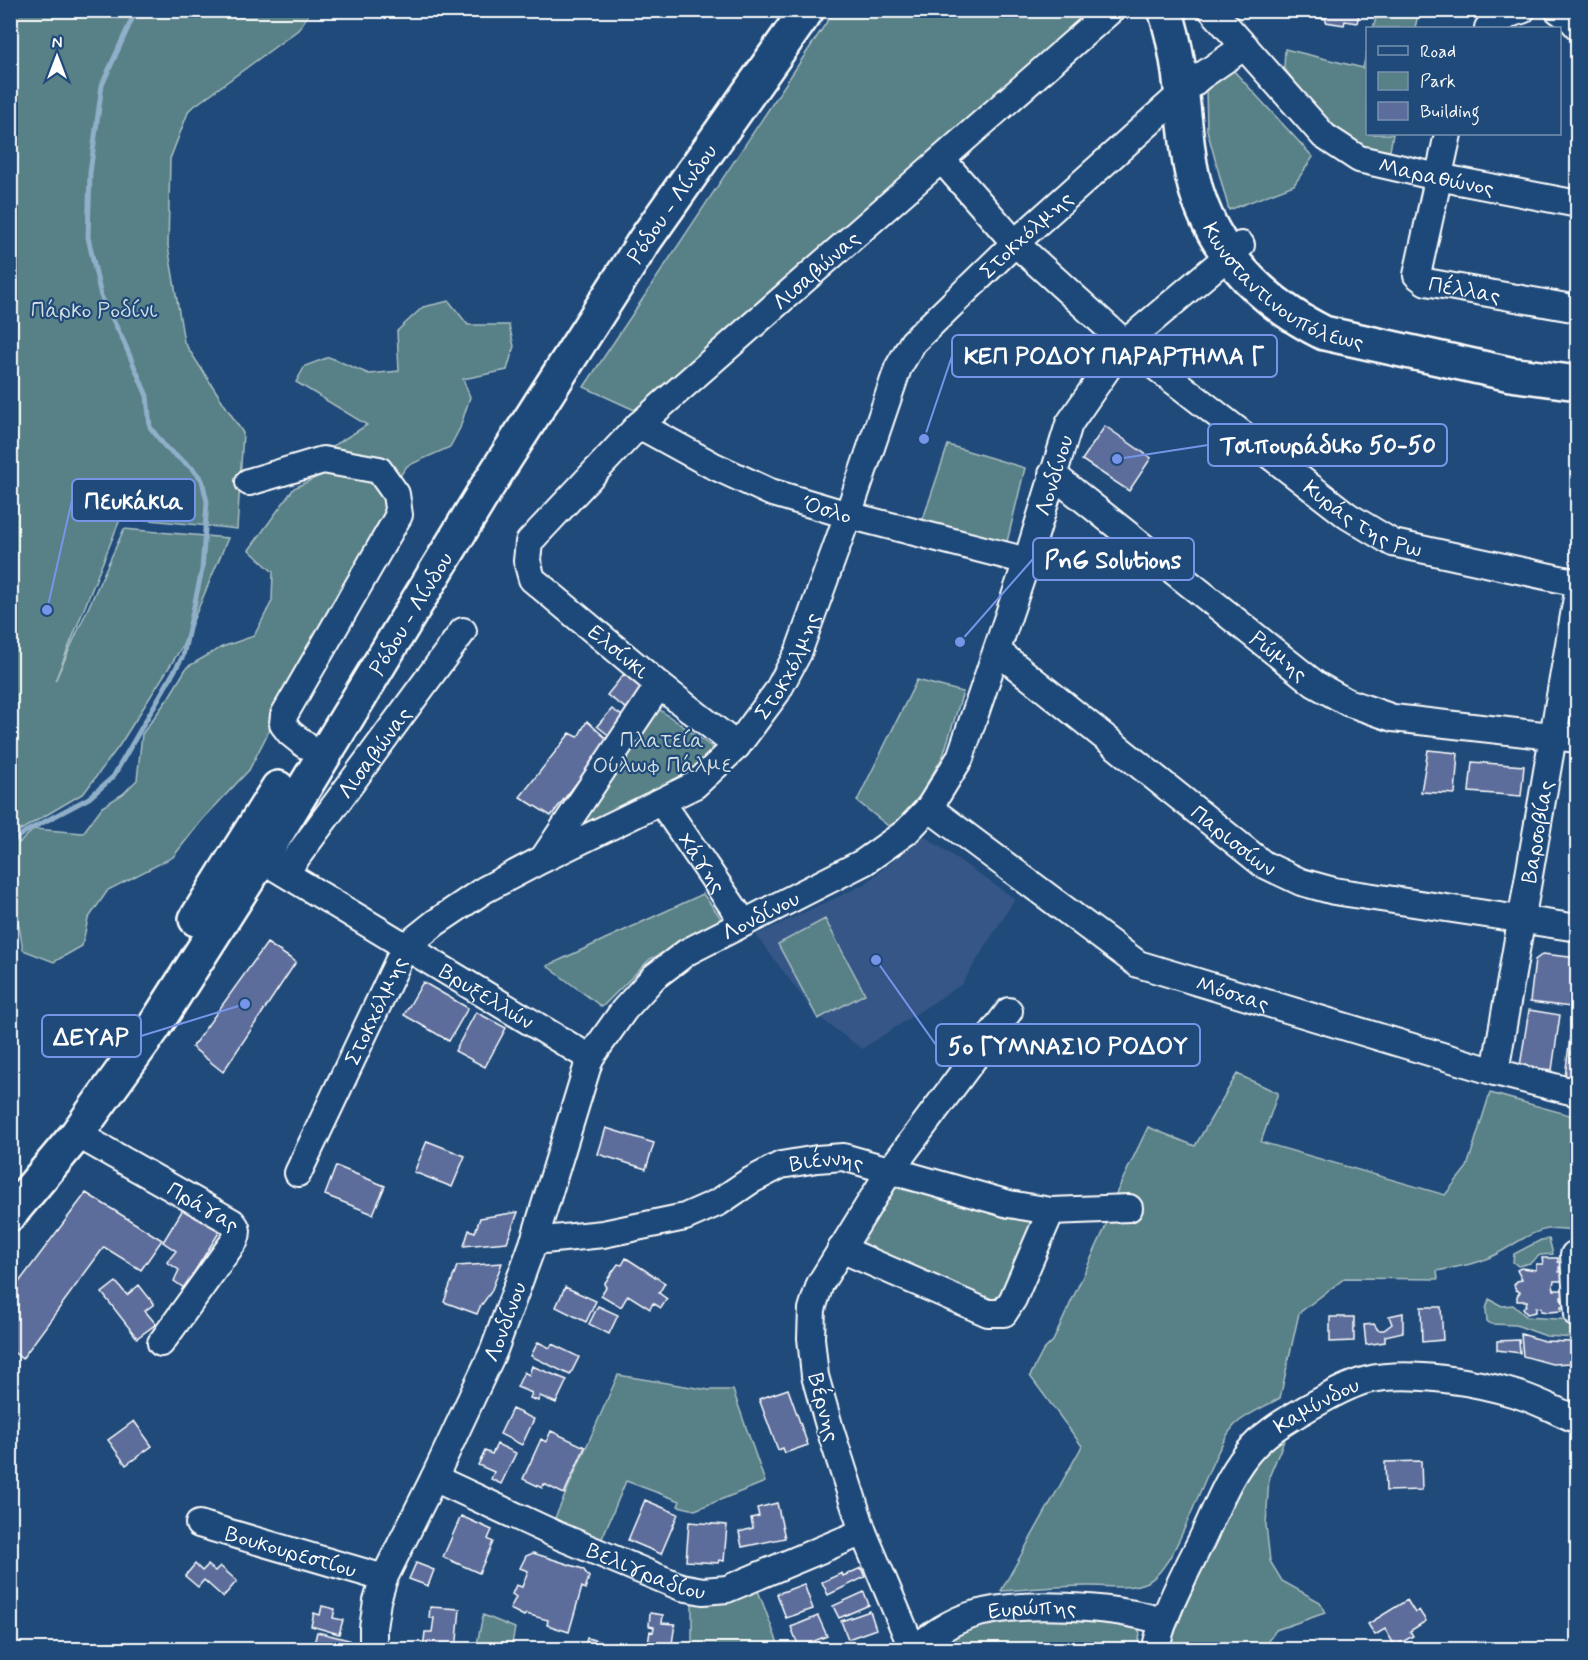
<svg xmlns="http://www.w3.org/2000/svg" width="1588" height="1660" font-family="Mynerve,sans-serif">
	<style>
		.built { fill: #365786 }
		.green { fill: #588087; stroke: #acc0c3; stroke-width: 1.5 }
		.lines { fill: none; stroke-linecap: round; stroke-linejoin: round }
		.stream { stroke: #90afc8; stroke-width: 5 }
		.building { fill: #5d6d9b; stroke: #fff; stroke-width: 1.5 }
		.minor-casing { stroke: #fff; stroke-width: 30 }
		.major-casing { stroke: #fff; stroke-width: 38 }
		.minor { stroke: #1f4a7a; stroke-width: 26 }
		.major { stroke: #1f4a7a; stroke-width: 33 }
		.labels { text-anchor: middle; stroke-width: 4.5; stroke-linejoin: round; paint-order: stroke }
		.street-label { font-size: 22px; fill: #fff; stroke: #1f4a7a }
		.park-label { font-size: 22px; fill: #d5dfe1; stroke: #1f4a7a }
		.leader { fill: none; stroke: #7795e8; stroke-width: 2 }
		.callout-dot { fill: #7795e8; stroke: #1f4a7a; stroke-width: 2 }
		.callout { fill: #1f4a7a; stroke: #7795e8; stroke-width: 2 }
		.callout-label { font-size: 24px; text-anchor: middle; font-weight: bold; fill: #fff }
	</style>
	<rect width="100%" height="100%" fill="#1f4a7a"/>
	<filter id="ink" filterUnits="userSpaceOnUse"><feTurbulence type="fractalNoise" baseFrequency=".0167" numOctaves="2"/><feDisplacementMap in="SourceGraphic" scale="12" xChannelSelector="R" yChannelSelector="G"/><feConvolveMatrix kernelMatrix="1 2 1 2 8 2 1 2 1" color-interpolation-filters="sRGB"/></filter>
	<g filter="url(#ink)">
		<path class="built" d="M923 835 1015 899 962 984 862 1049 816 1015 756 935 865 884Z"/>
		<path class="green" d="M10 11H311L298 30 189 110 170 159 168 246 184 342 243 433 237 529 121 517 55 681 124 529 228 538 182 647 119 746 84 793 19 831V843L34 829 83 833 102 807 123 794 137 780 142 734 169 697 187 667 222 647 254 636 272 601 273 572 249 550 294 488 328 472 333 446 367 425 296 382 305 366 329 357 369 374 399 371 397 331 423 307 449 301 468 325H509L514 346 507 370 463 379 470 397 460 428 450 447 407 466 392 487 389 533 286 688 271 727 249 770 202 820 173 857 108 890 88 919 82 946 54 962 23 950 17 915 10 914Z
			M834 11H1093L639 412 584 387Z
			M1378 11H1419L1415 28H1373Z
			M1285 49 1363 68 1367 51 1368 134H1393L1390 151 1341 143 1284 68Z
			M1233 70 1313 157 1294 185 1229 210 1207 130 1206 90Z
			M948 445 1025 468 1006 546 921 525Z
			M917 680 963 692 943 756 921 794 892 829 857 801Z
			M656 707 719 752 671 784 570 841Z
			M703 894 721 918 718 926 650 959 602 1007 547 966Z
			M825 919 865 994 818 1019 778 944Z
			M1237 1074 1278 1093 1261 1142 1445 1195 1467 1167 1490 1093 1577 1117V1232C1532 1218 1517 1250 1478 1262 1465 1266 1450 1268 1437 1271L1438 1279 1345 1278 1299 1313 1280 1398C1268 1405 1242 1416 1233 1427 1205 1461 1180 1567 1147 1582 1129 1590 1108 1586 1089 1586 1059 1586 1030 1589 1001 1591L1082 1446 1030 1376 1043 1351 1053 1341 1105 1228 1111 1204 1148 1127 1195 1146Z
			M887 1186 1033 1218 1004 1288 995 1299H977L848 1244Z
			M1549 1239 1553 1254 1540 1255 1530 1263 1518 1266 1513 1262 1514 1254 1541 1240Z
			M1489 1299 1502 1306 1513 1305 1527 1317 1572 1320 1574 1338 1546 1336 1516 1325 1491 1324 1487 1321 1486 1309Z
			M618 1375 709 1390H733L765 1482 695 1510 678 1506 680 1501 626 1481 601 1541 554 1520Z
			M1291 1424 1269 1477 1266 1525 1270 1561 1282 1581 1320 1602 1325 1613 1276 1630 1262 1649 1161 1650 1222 1487Z
			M754 1580 780 1649 692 1650V1591Z
			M483 1615 515 1628 511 1649H476Z
			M1135 1617 1140 1634 1137 1649 920 1650 958 1619Z"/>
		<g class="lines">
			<path class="stream" d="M10 843 25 832 89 798 113 777 183 656 202 570 207 502 202 480 193 469 166 448 150 427 147 396 123 340 101 296 88 237 90 173 102 85 136 10"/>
		</g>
		<path class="building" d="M1296 10H1360L1357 23 1345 21 1344 25 1326 22V19L1295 14Z
			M1105 426 1151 458 1129 491 1082 460Z
			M624 674 649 690 631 712 607 695Z
			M612 709 627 719 611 737 597 726Z
			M587 721 609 741 551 816 520 797 570 733 578 737Z
			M1428 750 1458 753 1455 794 1421 792Z
			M1472 762 1524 766 1521 796 1469 792Z
			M267 943 296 962 223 1072 192 1047Z
			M1543 954 1578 958V973H1576L1571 1007 1530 1002 1535 960Z
			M423 982 468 1008 449 1041 404 1015Z
			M1529 1010 1560 1015 1552 1070 1520 1066Z
			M476 1012 506 1028 485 1067 455 1051Z
			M1570 1037 1578 1038V1078L1565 1077Z
			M606 1128 654 1143 646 1169 598 1154Z
			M427 1141 465 1156 452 1187 414 1172Z
			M336 1166 385 1186 373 1214 325 1195Z
			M86 1193 162 1240 141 1270 104 1247 22 1359 10 1349V1294Z
			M185 1206 222 1228 184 1288 174 1281 179 1270 167 1262 176 1251 163 1242Z
			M518 1212 507 1242 464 1246 469 1230 475 1232 480 1218Z
			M626 1258 665 1283 659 1293 667 1299 661 1308 653 1303 650 1309 628 1295 621 1307 601 1295 606 1287 604 1284 618 1264 622 1265Z
			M1542 1258H1558V1262L1562 1263V1267H1559V1272L1563 1273 1565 1281H1554L1553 1285 1554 1290H1567L1566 1297H1561V1299L1562 1301H1566L1567 1307H1561V1311L1549 1312 1541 1311V1308L1536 1307V1312L1527 1314 1523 1309 1526 1306 1527 1301H1517V1296L1520 1292 1516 1290 1514 1285 1517 1281 1522 1280 1517 1270 1521 1268 1536 1270V1264H1543Z
			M502 1263 491 1292 480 1307 477 1314 444 1302 457 1266Z
			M116 1282 127 1295 139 1285 154 1304 145 1311 156 1324 137 1338 102 1293Z
			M565 1287 596 1301 586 1322 556 1307Z
			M598 1306 618 1315 609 1334 589 1324Z
			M1421 1307H1441L1443 1340 1422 1342Z
			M1403 1313V1332L1385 1336V1342L1366 1345 1364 1325 1374 1324 1378 1330H1384L1392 1324 1389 1316Z
			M1330 1317H1354V1341L1330 1342Z
			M1521 1334 1545 1341 1571 1342V1363L1552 1364 1523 1356Z
			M1519 1340 1520 1353 1497 1350V1341Z
			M538 1342 550 1348 552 1344 579 1357 570 1375 531 1356Z
			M532 1366 567 1380 556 1403 540 1396 538 1401 530 1398 532 1393 517 1387 524 1372 529 1375Z
			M788 1389 808 1445 785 1453 783 1448 778 1450 759 1399Z
			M512 1409 534 1419 522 1445 500 1434Z
			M134 1421 152 1446 126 1465 108 1440Z
			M551 1431 585 1447 564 1494 544 1484 542 1488 523 1479 541 1439 546 1442Z
			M497 1444 516 1453 501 1484 491 1479 494 1472 478 1465 485 1451 492 1454Z
			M1421 1461 1422 1490 1386 1491 1385 1462Z
			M645 1500 678 1514 661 1554 628 1540Z
			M777 1503 785 1538 742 1547 739 1532 753 1528 751 1518 759 1516 757 1508Z
			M461 1516 492 1530 488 1539 493 1542 479 1573 443 1557Z
			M689 1522 727 1525 724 1561 719 1560 718 1563 686 1561Z
			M533 1553 583 1569 589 1577 585 1589 582 1587 569 1632 547 1625 548 1620 526 1614 524 1616 510 1609 516 1597 512 1594 516 1585 522 1587 528 1571 520 1568 526 1556Z
			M416 1563 434 1570 428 1586 409 1579Z
			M195 1564 202 1571 208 1565 215 1571 220 1566 237 1581 223 1597 204 1580 198 1587 185 1576Z
			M861 1568 865 1577 828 1595 822 1582 842 1573 843 1576Z
			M804 1584 813 1609 786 1618 777 1594Z
			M864 1592 869 1605 839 1618 833 1606Z
			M1407 1600 1415 1613 1419 1610 1426 1621 1410 1631 1413 1636 1395 1646 1385 1629 1375 1635 1368 1624Z
			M322 1606 335 1609 333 1618 343 1620 339 1634 311 1626 314 1613 320 1615Z
			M430 1607 460 1609 456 1650H423L425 1632H432L434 1618H429Z
			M870 1611 876 1629 848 1639 841 1621Z
			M650 1613 663 1615 662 1623 675 1624 671 1650H647L650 1631 653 1632 654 1627 649 1626Z
			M818 1616 827 1636 799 1647 791 1627Z
			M317 1632 349 1640 347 1650 313 1648Z
			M587 1638 624 1648 623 1650H584Z"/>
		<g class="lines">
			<defs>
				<g id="minor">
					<path id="s1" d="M1212 10 1324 136 1359 159 1438 177 1578 204"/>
					<path d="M1558 10 1572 20 1578 27"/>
					<path d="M1488 28 1512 13 1522 10"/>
					<path id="s2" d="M1448 134 1417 275 1426 282 1578 309"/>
					<path id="s3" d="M942 160 1015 243 1125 343 1348 516 1393 543 1578 583"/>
					<path id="s4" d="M639 425 712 465 770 492 848 515 1027 561"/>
					<path id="s5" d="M1052 474 1315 684 1347 702 1393 718 1578 739"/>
					<path d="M249 482 323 460 379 470 396 494 399 515 284 715 283 724 290 733 305 745"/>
					<path id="s6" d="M997 651 1263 864 1301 882 1334 891 1578 928"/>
					<path id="s7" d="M737 746 659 685 532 579 527 561 529 542 639 425 1111 10"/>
					<path id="s8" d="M662 803 744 923"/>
					<path id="s9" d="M929 808 1138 964 1495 1072 1578 1093"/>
					<path id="s10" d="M261 859 590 1058"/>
					<path d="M543 859 659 685"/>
					<path id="s11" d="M285 873 463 631"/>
					<path id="s12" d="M1495 1072 1578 592"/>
					<path id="s13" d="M77 1134 232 1222C238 1228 238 1232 235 1240L161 1343"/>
					<path id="s14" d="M298 1173 405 947 435 923 484 890 543 859 695 785 737 746 777 692 798 653 848 515 898 368 913 342 1015 243 1181 94 1200 77 1245 46"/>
					<path id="s15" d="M534 1241 603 1234 685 1217 719 1202 750 1181 781 1165 817 1159 843 1157 1009 1204 1051 1211 1129 1208"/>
					<path d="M841 1249 988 1313H1004L1013 1299 1051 1211"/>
					<path d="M1574 1255 1578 1315"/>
					<path id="s16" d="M434 1478 559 1536 681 1587 703 1591 727 1589 863 1532"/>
					<path id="s17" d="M199 1524 384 1578"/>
					<path id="s18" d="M373 1650V1628L377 1601 384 1578 434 1478 494 1350 534 1241 590 1058 624 1010 654 977 687 952 864 862 906 832 929 808 960 758 1027 561 1069 424 1125 343 1241 245"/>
					<path d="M913 1650 863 1532 830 1429 815 1376 811 1338 812 1309 820 1284 889 1172 1009 1011"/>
					<path id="s19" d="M913 1650C932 1635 949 1622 972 1615 1020 1600 1114 1606 1162 1621"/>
					<path id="s20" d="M1155 1650C1165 1609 1185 1574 1203 1537 1217 1507 1230 1471 1254 1446 1269 1430 1290 1418 1309 1407 1328 1397 1347 1385 1367 1380 1409 1370 1478 1382 1519 1395 1539 1401 1558 1412 1578 1420"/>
				</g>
				<g id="major">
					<path id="s21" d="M1165 10C1182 60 1182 113 1190 164 1203 241 1255 299 1324 333L1510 374 1578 383"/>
					<path d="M196 919 278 788"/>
					<path id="s22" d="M10 1214 77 1134 154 1027 261 859 487 487 645 240 807 10"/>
				</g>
			</defs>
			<use href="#minor" class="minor-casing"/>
			<use href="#major" class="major-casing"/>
			<use href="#minor" class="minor"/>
			<use href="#major" class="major"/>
		</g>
	</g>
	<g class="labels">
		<g class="street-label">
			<text dy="8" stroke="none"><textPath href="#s1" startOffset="290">Μαραθώνος</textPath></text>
			<text dy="8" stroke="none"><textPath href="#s22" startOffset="1209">Ρόδου - Λίνδου</textPath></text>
			<text dy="8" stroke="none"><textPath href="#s14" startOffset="1240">Στοκχόλμης</textPath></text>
			<text dy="8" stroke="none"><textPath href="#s7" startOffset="698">Λισαβώνας</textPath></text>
			<text dy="8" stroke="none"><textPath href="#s21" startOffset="320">Κωνσταντινουπόλεως</textPath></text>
			<text dy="8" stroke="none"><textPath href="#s2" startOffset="195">Πέλλας</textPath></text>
			<text dy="8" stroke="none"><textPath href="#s18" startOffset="1419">Λονδίνου</textPath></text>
			<text dy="8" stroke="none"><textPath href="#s4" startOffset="207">Όσλο</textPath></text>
			<text dy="8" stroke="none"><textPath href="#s3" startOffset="556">Κυράς της Ρω</textPath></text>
			<text dy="8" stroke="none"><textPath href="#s22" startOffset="723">Ρόδου - Λίνδου</textPath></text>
			<text transform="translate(619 651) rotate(40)" y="8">Ελσίνκι</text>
			<text dy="8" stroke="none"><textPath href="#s5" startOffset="291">Ρώμης</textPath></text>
			<text dy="8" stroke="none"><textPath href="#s14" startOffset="736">Στοκχόλμης</textPath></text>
			<text dy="8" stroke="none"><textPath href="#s11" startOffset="150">Λισαβώνας</textPath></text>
			<text dy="8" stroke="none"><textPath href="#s12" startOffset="244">Βαρσοβίας</textPath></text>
			<text dy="8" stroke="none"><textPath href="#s6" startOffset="303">Παρισσίων</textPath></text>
			<text dy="8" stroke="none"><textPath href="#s8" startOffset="72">Χάγης</textPath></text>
			<text dy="8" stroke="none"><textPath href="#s18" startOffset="861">Λονδίνου</textPath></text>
			<text dy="8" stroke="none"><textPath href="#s9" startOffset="360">Μόσχας</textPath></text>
			<text dy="8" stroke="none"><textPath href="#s10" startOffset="264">Βρυξελλών</textPath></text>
			<text dy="8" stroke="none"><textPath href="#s14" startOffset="180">Στοκχόλμης</textPath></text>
			<text dy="8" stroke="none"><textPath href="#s15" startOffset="309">Βιέννης</textPath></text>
			<text dy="8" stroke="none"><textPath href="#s13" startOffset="146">Πράγας</textPath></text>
			<text dy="8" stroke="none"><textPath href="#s18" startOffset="357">Λονδίνου</textPath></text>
			<text transform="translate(825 1407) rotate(75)" y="8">Βέρνης</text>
			<text dy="8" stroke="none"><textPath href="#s20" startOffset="303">Καμύνδου</textPath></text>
			<text dy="8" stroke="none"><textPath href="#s17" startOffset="96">Βουκουρεστίου</textPath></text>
			<text dy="8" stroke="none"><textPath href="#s16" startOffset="232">Βελιγραδίου</textPath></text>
			<text dy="8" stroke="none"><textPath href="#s19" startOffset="130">Ευρώπης</textPath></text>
		</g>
		<g class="park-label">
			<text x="94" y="317">Πάρκο Ροδίνι</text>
			<text x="662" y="747">Πλατεία<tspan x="662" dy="25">Ούλωφ Πάλμε</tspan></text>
		</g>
	</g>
	<path class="leader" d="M924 439L952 356M1117 459L1208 445M47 610L72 500M960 642L1033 559M245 1004L141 1036M876 960L936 1045"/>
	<g class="callout-dot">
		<circle cx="924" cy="439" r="6"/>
		<circle cx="1117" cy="459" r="6"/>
		<circle cx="47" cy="610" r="6"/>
		<circle cx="960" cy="642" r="6"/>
		<circle cx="245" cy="1004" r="6"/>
		<circle cx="876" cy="960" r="6"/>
	</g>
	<g class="callout">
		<rect x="952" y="335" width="325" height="42" rx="6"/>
		<rect x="1208" y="424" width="239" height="42" rx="6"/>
		<rect x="72" y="479" width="123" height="42" rx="6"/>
		<rect x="1033" y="538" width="161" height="42" rx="6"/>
		<rect x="42" y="1015" width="99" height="42" rx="6"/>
		<rect x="936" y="1024" width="264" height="42" rx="6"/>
	</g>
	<g class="callout-label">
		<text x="1114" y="364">ΚΕΠ ΡΟΔΟΥ ΠΑΡΑΡΤΗΜΑ Γ</text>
		<text x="1328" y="453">Τσιπουράδικο 50-50</text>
		<text x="134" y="509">Πευκάκια</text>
		<text x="1113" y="568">PnG Solutions</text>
		<text x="91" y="1045">ΔΕΥΑΡ</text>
		<text x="1068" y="1054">5ο ΓΥΜΝΑΣΙΟ ΡΟΔΟΥ</text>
	</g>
	<rect width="1588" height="1660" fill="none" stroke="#1f4a7a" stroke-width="36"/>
	<rect x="18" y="18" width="1552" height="1624" fill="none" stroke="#fff" stroke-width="2" filter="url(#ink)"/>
	<rect x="1366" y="27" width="195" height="108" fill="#1f4a7a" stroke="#7992af" stroke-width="1.5"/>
	<rect x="1378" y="46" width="30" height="9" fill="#1f4a7a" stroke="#7992af" stroke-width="1.5"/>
	<text x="1420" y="57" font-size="18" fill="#ffffff">Road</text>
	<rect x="1378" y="72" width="30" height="18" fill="#588087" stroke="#7992af" stroke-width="1.5"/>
	<text x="1420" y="87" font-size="18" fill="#ffffff">Park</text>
	<rect x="1378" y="102" width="30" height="18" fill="#5d6d9b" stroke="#7992af" stroke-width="1.5"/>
	<text x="1420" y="117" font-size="18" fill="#ffffff">Building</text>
	<g transform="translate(57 57)" stroke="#1f4a7a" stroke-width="4.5" paint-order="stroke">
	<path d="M0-4.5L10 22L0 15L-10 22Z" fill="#ffffff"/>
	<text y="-9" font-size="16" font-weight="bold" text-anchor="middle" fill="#ffffff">N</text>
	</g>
</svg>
